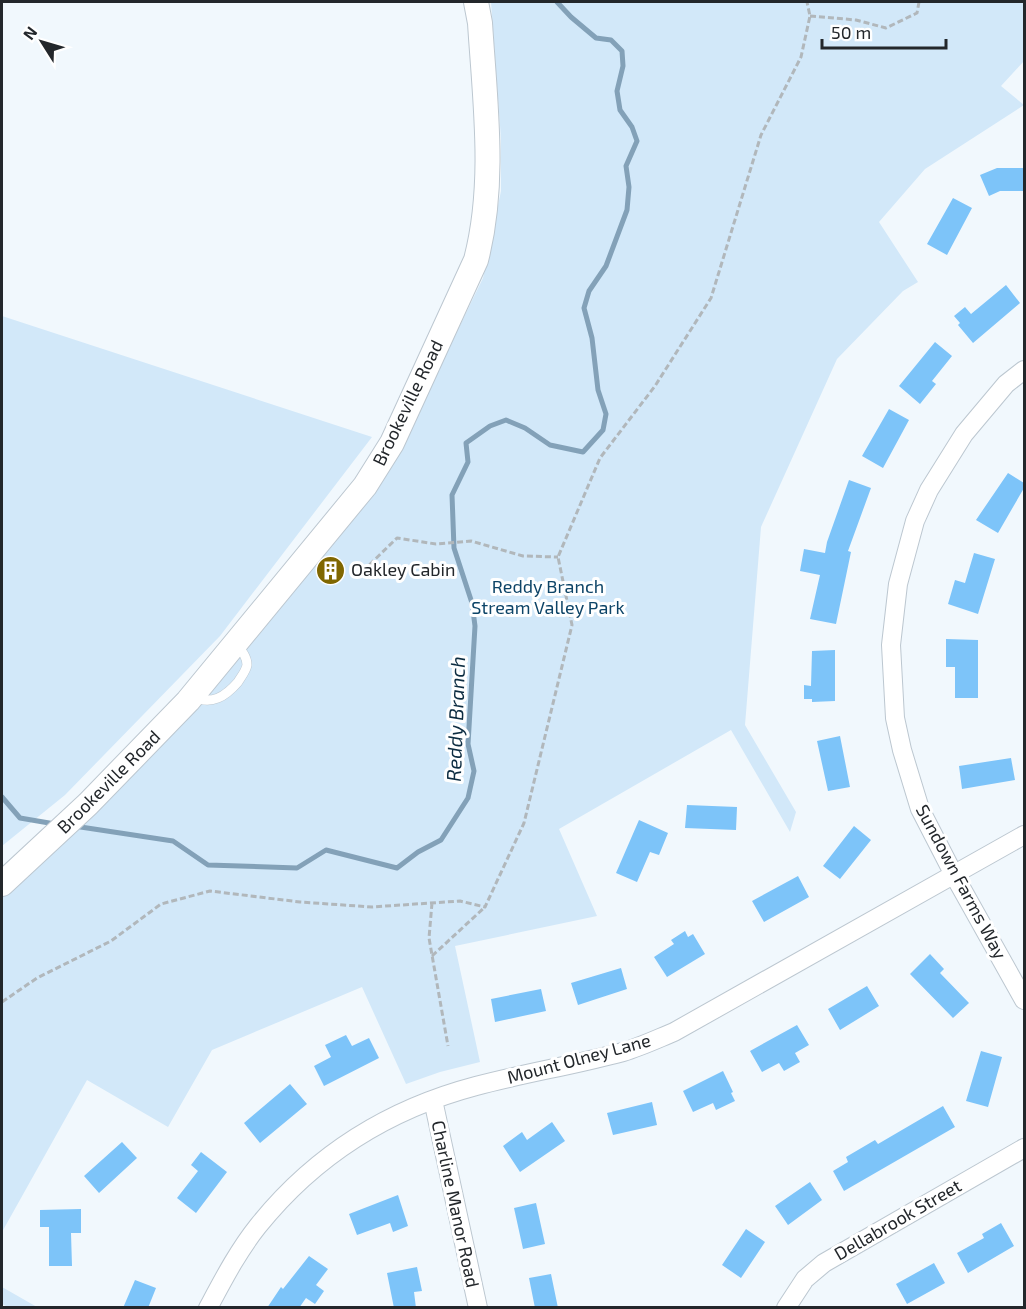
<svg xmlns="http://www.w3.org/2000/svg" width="1026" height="1309" font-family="'Exo 2',sans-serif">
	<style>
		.green { fill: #d2e8f9 }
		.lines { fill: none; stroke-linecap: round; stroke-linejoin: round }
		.stream { stroke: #83a1b8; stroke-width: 5 }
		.building { fill: #7dc4f9 }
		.lane-casing { stroke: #bcc7d0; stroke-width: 10 }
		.street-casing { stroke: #bcc7d0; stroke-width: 20 }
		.secondary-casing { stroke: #bcc7d0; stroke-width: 26 }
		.path { stroke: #b1b7bb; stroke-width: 3; stroke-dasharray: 6 3; stroke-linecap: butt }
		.lane { stroke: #fff; stroke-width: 9 }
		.street { stroke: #fff; stroke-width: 18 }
		.secondary { stroke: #fff; stroke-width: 24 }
		.labels { text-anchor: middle; stroke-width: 6; stroke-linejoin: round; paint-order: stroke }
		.street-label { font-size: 18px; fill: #23272b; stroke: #fff }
		.poi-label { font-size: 18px; fill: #23272b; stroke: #fff; text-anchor: start }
		.park-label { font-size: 18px; fill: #0d4467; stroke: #fff }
		.water-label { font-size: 20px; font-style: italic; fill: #0c2c41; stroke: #fff }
	</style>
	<rect width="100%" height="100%" fill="#f1f8fd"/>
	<path class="green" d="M491 2H1024V61L1001 86 1024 105 925 169 879 222 918 282 903 291 837 359 761 527 745 725 796 812 790 832 731 730 559 829 597 916 455 946 480 1062 440 1072 406 1084 362 987 212 1050 168 1127 87 1080 2 1232V884L125 773 434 379 483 278 501 191V139Z
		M2 316 372 437 220 636 65 795 2 846Z
		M2 1287 37 1307H8L2 1304Z"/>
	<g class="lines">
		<path class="stream" d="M2 797 20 818 55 824
			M74 826 173 841 208 865 297 868 326 850 397 868 418 852 441 840 468 798 474 771 468 744 475 626 472 603 454 548 452 495 468 462 466 443 490 426 506 420 525 428 550 445 583 452 603 430 606 414 598 390 592 338 584 308 589 291 606 266 627 210 629 187 626 166 637 141 632 127 620 110 617 91 623 66 622 51 611 40 596 38 571 17 557 2"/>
	</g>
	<path class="building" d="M997 168H1024V191H1000L989 196 980 175Z
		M953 198 972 208 947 255 927 244Z
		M1006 285 1020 303 973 343 958 325 960 323 954 316 965 307 971 314Z
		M935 342 952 356 932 381 936 384 920 404 899 386Z
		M889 409 909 420 883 468 862 456Z
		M1008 473 1024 483V488L998 533 976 520Z
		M849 480 871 488 848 551 851 552 836 624 810 619 820 575 800 571 804 549 825 553 827 542Z
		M974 553 995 559 978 614 948 604 955 580 965 583Z
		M946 639 978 640V698H955V667H946Z
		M835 650V701L812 702V699H804V685L811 686 812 651Z
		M840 736 850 787 828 791 817 741Z
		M1011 758 1015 780 962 789 959 766Z
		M687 805 737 807 736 830 685 828Z
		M639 820 668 833 659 855 650 852 637 882 616 873Z
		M854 826 871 840 840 879 823 866Z
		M798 876 809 897 764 922 752 901Z
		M685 931 688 937 693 934 705 954 667 977 654 957 674 944 671 940Z
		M930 954 944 969 940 973 969 1003 953 1018 910 974Z
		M621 968 627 989 578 1005 571 983Z
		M867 986 879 1006 840 1030 828 1009Z
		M541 989 546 1011 495 1022 491 999Z
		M797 1025 809 1045 795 1053 800 1062 784 1071 779 1063 762 1072 750 1051Z
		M346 1035 352 1046 369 1038 379 1058 324 1086 314 1066 331 1057 325 1045Z
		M981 1051 1002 1057 988 1107 966 1101Z
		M723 1071 733 1092 731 1093 735 1101 716 1110 713 1103 693 1112 683 1091Z
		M290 1084 307 1104 260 1143 244 1123Z
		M652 1102 657 1125 613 1135 607 1113Z
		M943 1106 955 1127 844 1191 833 1171 848 1162 846 1157 875 1140 878 1144Z
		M552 1122 565 1141 520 1172 503 1146 522 1132 527 1140Z
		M122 1142 137 1158 99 1193 84 1176Z
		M201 1152 227 1172 196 1213 177 1198 198 1171 191 1165Z
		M810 1182 822 1200 788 1225 775 1206Z
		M398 1195 408 1226 393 1232 390 1223 357 1235 349 1214Z
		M536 1203 545 1244 523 1249 514 1208Z
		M81 1209V1233H71L72 1266H49V1227H40V1210Z
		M1001 1223 1014 1246 968 1273 957 1253 984 1238 982 1234Z
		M746 1229 765 1242 741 1278 722 1265Z
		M309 1256 328 1269 316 1285 324 1291 315 1304 306 1298 299 1308H267L281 1287 283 1289Z
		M934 1263 945 1283 907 1304 896 1284Z
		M417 1267 422 1291 414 1292 416 1308H394L387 1273Z
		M551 1274 558 1308H535L529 1278Z
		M135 1280 156 1288 148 1308H123Z"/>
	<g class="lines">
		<defs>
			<path id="lane" d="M193 697C212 705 225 697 238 682 241 677 246 671 247 665 247 656 241 650 236 644"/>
			<path id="street" d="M1024 370 1006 384 964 434 929 490 915 521 898 584 891 645 895 718 902 750 920 809 954 875 1024 1000
				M433 1100 478 1308
				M208 1308C223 1280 238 1251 258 1226 315 1155 389 1109 476 1086 525 1073 575 1065 623 1052 640 1047 657 1039 674 1032L1024 835
				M786 1308 805 1279 824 1263 1024 1148"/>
			<path id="secondary" d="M2 884 88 804 188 701 365 486 392 443 476 260C496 183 485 102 480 23L476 2"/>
		</defs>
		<use href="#lane" class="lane-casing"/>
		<use href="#street" class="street-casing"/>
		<use href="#secondary" class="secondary-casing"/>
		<path class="path" d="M810 16 856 20 886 28 917 13 919 2
			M363 571 397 538 436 544 471 541 523 556 558 557
			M432 903 429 938 448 1046
			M432 956 485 907
			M2 1002 37 978 111 941 161 904 210 891 300 902 372 907 460 901 485 907 524 823 572 625 558 557 600 458 655 386 711 298 761 135 801 57 810 16 807 2"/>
		<use href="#lane" class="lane"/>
		<use href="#street" class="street"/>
		<use href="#secondary" class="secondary"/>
	</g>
	<defs>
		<symbol id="building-disc" viewBox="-11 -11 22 22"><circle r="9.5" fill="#806700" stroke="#fff"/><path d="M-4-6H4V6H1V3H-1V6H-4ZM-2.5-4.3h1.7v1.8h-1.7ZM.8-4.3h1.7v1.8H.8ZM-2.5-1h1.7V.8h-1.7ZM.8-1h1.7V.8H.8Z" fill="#fff"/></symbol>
	</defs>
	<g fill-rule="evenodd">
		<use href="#building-disc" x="314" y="554" width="33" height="33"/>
	</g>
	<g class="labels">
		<g class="street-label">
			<text transform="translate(408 403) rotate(-64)" y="6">Brookeville Road</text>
			<text transform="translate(109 782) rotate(-45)" y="6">Brookeville Road</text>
			<text transform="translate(961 882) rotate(62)" y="6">Sundown Farms Way</text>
			<text transform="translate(579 1059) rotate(-15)" y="6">Mount Olney Lane</text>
			<text transform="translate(455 1204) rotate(78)" y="6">Charline Manor Road</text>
			<text transform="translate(898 1220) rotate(-30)" y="6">Dellabrook Street</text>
		</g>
		<g class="poi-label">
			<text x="351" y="576">Oakley Cabin</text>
		</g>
		<g class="park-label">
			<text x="548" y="593">Reddy Branch<tspan x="548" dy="21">Stream Valley Park</tspan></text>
		</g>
		<g class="water-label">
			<text transform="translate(456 719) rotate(-88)" y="7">Reddy Branch</text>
		</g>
	</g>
	<rect width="1026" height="1309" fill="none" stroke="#23272b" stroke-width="6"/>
	<g transform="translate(42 42) rotate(307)" stroke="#ffffff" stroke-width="4.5" paint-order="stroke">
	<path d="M0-4.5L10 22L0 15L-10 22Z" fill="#23272b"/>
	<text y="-9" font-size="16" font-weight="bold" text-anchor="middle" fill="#23272b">N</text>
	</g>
	<path d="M822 39v9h124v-9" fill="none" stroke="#23272b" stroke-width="3"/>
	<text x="831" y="39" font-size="18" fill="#23272b" stroke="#ffffff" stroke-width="4.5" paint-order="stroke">50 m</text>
</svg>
